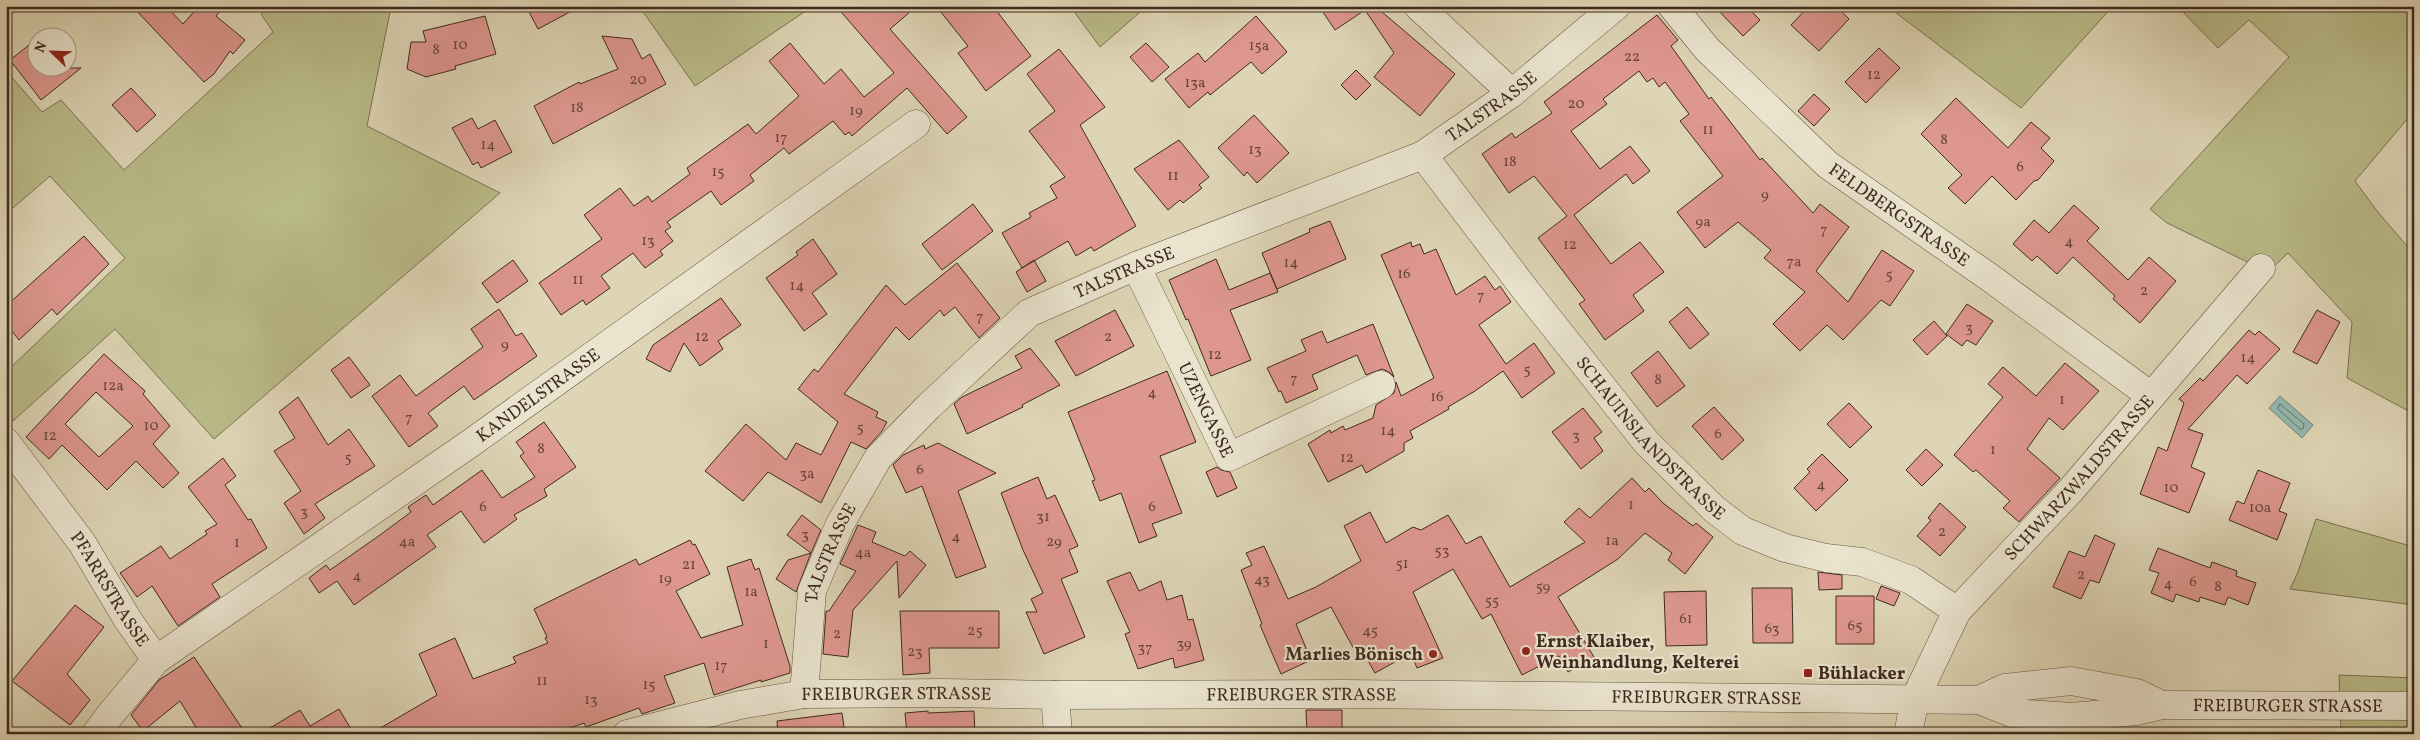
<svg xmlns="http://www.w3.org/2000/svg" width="2420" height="740" font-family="Vollkorn,serif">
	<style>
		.green { fill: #b9bb88; stroke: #7c7254 }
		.water { fill: #93b8af; stroke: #717f75 }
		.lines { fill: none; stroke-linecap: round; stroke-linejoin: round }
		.shore { stroke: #697167; stroke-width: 1 }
		.building { fill: #de978f; stroke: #3f2a1f; fill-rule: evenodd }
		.minor-casing { stroke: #675544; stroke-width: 29 }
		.minor { stroke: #eae4cf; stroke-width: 28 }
		.poi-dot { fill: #8f2418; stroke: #eae4cf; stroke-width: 2 }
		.labels { text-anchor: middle; stroke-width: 4.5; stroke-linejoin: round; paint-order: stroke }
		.number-label { font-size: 15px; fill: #67453b }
		.street-label { font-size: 18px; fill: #3f2a1f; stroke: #eae4cf }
		.poi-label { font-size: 18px; font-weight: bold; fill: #3f2a1f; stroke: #eae4cf; text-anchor: start }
	</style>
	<rect width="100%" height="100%" fill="#ded5b5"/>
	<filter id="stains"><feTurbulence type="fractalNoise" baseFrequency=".004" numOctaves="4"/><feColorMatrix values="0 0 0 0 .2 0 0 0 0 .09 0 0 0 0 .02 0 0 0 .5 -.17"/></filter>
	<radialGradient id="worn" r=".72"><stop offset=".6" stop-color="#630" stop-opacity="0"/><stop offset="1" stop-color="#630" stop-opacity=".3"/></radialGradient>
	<path class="green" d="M271 6 391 7 367 126 500 193 214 439 115 329 13 421 6 395V372L125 258 50 176 6 214V76L9 74 42 112 61 100 124 170 273 32 261 14Z
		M639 6H808L810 8 695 86Z
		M1070 6H1147L1100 47Z
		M1901 6H2113L2021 108 1895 12Z
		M2177 6H2414V111L2355 181 2377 211 2414 254V414L2347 378 2352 322 2288 253 2268 272 2167 223 2150 209 2289 57 2249 20 2218 48Z
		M2316 519 2414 547V605L2290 589 2298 572Z
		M2339 675 2414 678V734L2341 730Z"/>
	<path class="water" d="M2280 396 2313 425 2302 438 2269 408Z"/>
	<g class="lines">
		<path class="shore" d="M2280 404 2304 424 2303 429H2300L2278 409Z"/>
	</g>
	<path class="building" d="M132 6H166L183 24 199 6H225L216 16 245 40 233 54 230 51 214 74 204 82Z
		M526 6H581L538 29Z
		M836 6H917L890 29 967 117 947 134 907 88 852 136 849 132 845 135 833 121 789 154 784 148 750 175 754 181 721 205 711 191 667 222 671 227 665 231 673 241 660 251 663 255 645 268 633 253 601 276 610 288 586 305 583 300 561 315 539 283 602 239 584 215 620 188 634 206 648 196 652 202 690 174 687 168 748 124 756 134 799 96 769 61 790 43 824 84 841 69 864 97 894 73Z
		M936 6H993L1031 56 986 91 958 53 968 46Z
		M1319 6H1375L1455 74 1420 116 1374 77 1394 53 1365 10 1335 30Z
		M1714 6H1746L1760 20 1743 36Z
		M1809 6H1836L1849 19 1819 51 1791 25Z
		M1657 15 1678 40 1671 46 1709 99 1711 97 1760 160 1762 158 1813 213 1820 204 1849 227 1816 271 1848 302 1882 250 1914 271 1890 306 1881 300 1843 340 1827 325 1800 351 1773 324 1805 292 1764 258 1771 250 1738 222 1705 248 1677 212 1723 176 1680 121 1689 114 1665 82 1659 87 1653 78 1647 82 1639 71 1603 99 1607 104 1571 131 1600 169 1630 146 1650 171 1633 184 1626 174 1574 215 1611 264 1640 242 1664 272 1633 295 1644 311 1605 340 1579 304 1585 300 1538 238 1567 216 1534 176 1509 193 1482 154 1512 133 1515 138 1552 113 1544 102Z
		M485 16 496 54 455 66 456 69 426 77 407 69 411 42H426L423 31Z
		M1256 16 1287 52 1262 74 1251 62 1210 95 1208 92 1189 108 1165 79 1198 53 1205 62Z
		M602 36 632 39 642 59 650 54 666 84 553 144 534 106 579 82 580 84 618 69Z
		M38 38V68H81L41 100 10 60Z
		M1146 43 1169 67 1152 82 1130 57Z
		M1879 48 1900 68 1866 103 1845 82Z
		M1059 49 1105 107 1080 125 1136 226 1094 251 1091 247 1076 256 1068 241 1022 268 1002 233 1031 217 1029 213 1057 198 1050 186 1065 177 1029 131 1055 111 1027 74Z
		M1356 70 1371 85 1356 100 1341 85Z
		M131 88 156 115 137 132 112 105Z
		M1814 94 1830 109 1814 126 1798 111Z
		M1956 98 2008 148 2031 122 2050 138 2041 148 2054 161 2038 180 2034 181 2016 200 1992 176 1965 204 1948 188 1962 175 1921 134Z
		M1254 115 1289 153 1257 183 1247 172 1244 176 1218 148Z
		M472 118 478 129 495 120 512 152 481 168 478 162 473 165 452 128Z
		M1179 140 1209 177 1199 185 1202 188 1183 203 1180 200 1168 210 1134 169Z
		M973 204 993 231 942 270 922 244Z
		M2074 205 2099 228 2087 241 2128 280 2149 257 2176 281 2140 323 2113 299 2115 296 2073 257 2057 274 2037 256 2032 261 2013 244 2034 220 2049 233Z
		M1330 221 1346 259 1277 289 1262 253 1310 232 1309 229Z
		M84 236 109 264 57 315 52 309 19 340 6 324V306Z
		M813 239 837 274 812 293 827 314 804 331 766 278 798 255 796 252Z
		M1411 242 1412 247 1420 244 1424 254 1436 249 1456 295 1485 276 1495 290 1500 286 1511 302 1479 325 1506 364 1534 343 1555 373 1522 398 1503 371 1475 391 1448 407 1449 409 1410 431 1413 438 1404 443V451L1366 473 1362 465 1328 482 1308 444 1330 430 1331 433 1343 426 1345 430 1373 418 1376 405 1394 393 1396 382 1401 396 1434 378 1381 255Z
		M1216 259 1229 290 1270 273 1278 292 1230 310 1251 360 1211 376 1188 319 1186 320 1169 280Z
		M513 260 528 281 497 303 482 283Z
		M1034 260 1046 281 1027 292 1016 272Z
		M957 263 1000 318 979 338 955 307 944 316 940 310 909 340 896 327 844 394 878 412 876 417 887 422 882 431 866 449 851 442 821 503 768 472 743 501 705 471 746 424 786 460 796 443 821 455 838 422 798 389 814 369 818 372 886 285 905 305Z
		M721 298 741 325 718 341 723 349 700 366 684 343 670 372 646 359 653 345Z
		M1967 304 1993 321 1976 345 1967 340 1962 346 1946 334Z
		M1687 307 1709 334 1690 349 1669 322Z
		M499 309 516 336 522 333 537 356 474 400 464 386 428 413 438 426 409 447 372 396 400 375 416 396 483 347 471 329Z
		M1115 310 1134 346 1076 376 1055 341Z
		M2317 310 2340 322 2317 364 2293 352Z
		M1934 321 1947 336 1927 355 1913 340Z
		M1373 324 1394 377 1389 372 1382 369 1366 375 1357 355 1312 375 1318 389 1286 403 1281 391 1279 392 1267 368 1306 351 1301 340 1322 331 1327 343Z
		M2249 330 2255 335 2259 331 2280 349 2247 384 2237 375 2188 429 2203 434 2191 467 2205 473 2189 513 2140 494 2158 447 2167 451 2184 403 2179 399 2200 378 2203 381Z
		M1030 348 1060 385 1022 405 1023 407 967 434 954 404 962 397 1022 368 1015 356Z
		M1658 351 1685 386 1657 407 1631 373Z
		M104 354 145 391 143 394 170 426 153 444 179 473 163 488 136 461 107 490 62 445 49 459 26 437ZM96 392 133 426 99 457 65 424Z
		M349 357 370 385 351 398 331 370Z
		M2065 363 2099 391 2063 430 2049 418 2027 449 2060 478 2019 522 2003 508 2010 501 1976 470 1973 472 1954 455 2003 397 1988 384 2003 367 2036 396Z
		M1167 371 1196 442 1160 456 1182 513 1152 524 1157 536 1139 543 1121 493 1100 501 1092 481 1095 480 1068 412Z
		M298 397 328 445 349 429 375 466 315 504 325 518 304 534 284 503 301 491 274 451 295 438 279 412Z
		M1849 403 1872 427 1850 448 1827 424Z
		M1714 407 1744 440 1722 460 1692 426Z
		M1583 408 1602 432 1594 438 1603 451 1581 469 1552 432Z
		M544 422 576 467 544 489 547 496 514 515 517 519 484 543 461 511 427 535 436 547 354 605 337 581 319 593 309 578 326 565 330 570 380 535 411 512 408 507 426 495 433 505 482 470 502 498 535 477 520 456 524 453 516 442Z
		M938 443 996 473 958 491 986 567 956 578 922 486 906 493 893 465 903 455 924 445 925 449Z
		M1926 449 1943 465 1922 486 1906 470Z
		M1822 454 1848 480 1816 511 1794 488 1810 472 1807 469Z
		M223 458 236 476 225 485 248 520 251 519 267 548 212 584 220 597 178 626 152 586 137 597 120 573 161 546 170 559 207 534 205 531 217 524 188 487Z
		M1217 467 1221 470 1230 472 1237 488 1217 497 1206 472Z
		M2258 470 2290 483 2279 511 2287 514 2277 540 2229 520 2237 501 2244 504Z
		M1038 477 1047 499 1055 495 1078 546 1069 550 1078 572 1061 579 1085 637 1044 654 1026 612H1037L1031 599 1043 593 1023 550 1001 493Z
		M1632 478 1645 492 1649 488 1663 503 1693 526 1696 523 1713 537 1685 574 1668 560 1672 553 1645 533 1618 559 1558 597 1594 657 1568 672 1559 656 1522 675 1491 614 1482 619 1453 569 1413 592 1443 658 1417 668 1411 653 1375 673 1362 650 1356 653 1331 607 1296 624 1311 660 1281 674 1260 625 1262 624 1241 570 1252 565 1246 553 1264 546 1288 599 1316 587 1361 561 1344 526 1370 512 1386 543 1413 527 1421 530 1448 515 1466 544 1481 536 1510 587 1585 542 1564 522 1579 508 1590 518Z
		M1940 503 1966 527 1940 556 1917 536 1931 520 1928 518Z
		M802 515 821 530 811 553 787 535Z
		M858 525 876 532 872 542 905 556 910 551 926 565 899 598 897 561 853 610 848 657 823 654 826 611H829L856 571 840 564Z
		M2095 535 2115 544 2099 583 2090 580 2081 599 2053 587 2069 551 2085 557Z
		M690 540 693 545 695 544 710 574 676 591 701 638 743 625 727 567 751 559 755 570 759 568 790 666V673L761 682V680L714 695 704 663 664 676 675 703 642 714 639 708 586 727 584 723 553 734H370L437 695 419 654 455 638 473 679 516 663 513 657 548 643 545 638 547 637 534 609 636 559 639 565Z
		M2158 548 2210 568 2212 562 2237 571 2236 576 2256 583 2248 605 2228 597 2225 605 2200 597 2199 602 2176 594 2173 602 2151 593 2159 573 2149 570Z
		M811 553 796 592 776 579 788 560Z
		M1130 572 1139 591 1161 581 1167 600 1182 595 1188 620 1193 619 1204 660 1175 668 1173 658 1138 669 1125 634 1130 632 1107 581Z
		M1818 572 1842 575V589L1819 590Z
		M1881 586 1900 593 1894 606 1876 599Z
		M1752 588H1792L1793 643H1753Z
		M1706 591 1707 645 1666 646 1664 592Z
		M1836 596H1874V644H1836Z
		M75 605 104 627 67 674 90 700 70 725 12 681Z
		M900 611H999V648H929L930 673 903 675Z
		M194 657 246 734H200L180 701 143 731 131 715 159 680Z
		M339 709 354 734H260L300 710 310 726Z
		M1306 710H1342V734H1307Z
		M928 711V713L974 711 975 734H907L905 713Z
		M842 713 845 734H778L777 721Z"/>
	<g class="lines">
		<defs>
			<g id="minor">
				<path d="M1418 6 1512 93"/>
				<path id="s1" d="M1672 6 1707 49 1828 165 1989 277 2151 396"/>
				<path id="s2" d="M1423 155 1527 292 1647 443 1714 509 1743 531 1785 548 1826 558 1862 562 1911 580 1957 611"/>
				<path id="s3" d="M1136 266 1229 457 1381 385"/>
				<path id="s4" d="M6 442 82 543 128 620 156 660 109 716 96 734"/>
				<path id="s5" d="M156 660 468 445 916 124"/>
				<path id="s6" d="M804 694 812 591 840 524 878 458 928 407 1029 313 1136 266 1423 155 1512 93 1616 6"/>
				<path d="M1055 695 1058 734"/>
				<path d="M1979 700 2005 688 2071 681 2137 693 2162 705"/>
				<path id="s7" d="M627 734 740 705 804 694 944 693 1055 695 1344 694 1979 700 2012 713 2072 717 2136 711 2162 705 2414 706"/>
				<path id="s8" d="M1908 734 1915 699 1957 611 2071 490 2261 268"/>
			</g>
		</defs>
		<use href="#minor" class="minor-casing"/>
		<use href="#minor" class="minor"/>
	</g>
	<g class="poi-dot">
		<circle cx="1526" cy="651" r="5"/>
		<circle cx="1433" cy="654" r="5"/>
		<rect x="1803" y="668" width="10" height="10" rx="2.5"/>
	</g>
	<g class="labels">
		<g class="number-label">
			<text x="460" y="49">10</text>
			<text x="1259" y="50">15a</text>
			<text x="436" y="54">8</text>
			<text x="1632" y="61">22</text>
			<text x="1874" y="79">12</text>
			<text x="638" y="84">20</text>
			<text x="1195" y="87">13a</text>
			<text x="1576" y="108">20</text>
			<text x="577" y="112">18</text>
			<text x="856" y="115">19</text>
			<text x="1708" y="134">11</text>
			<text x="781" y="142">17</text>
			<text x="1944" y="144">8</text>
			<text x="488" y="149">14</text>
			<text x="1255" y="154">13</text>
			<text x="1510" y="166">18</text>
			<text x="2020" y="171">6</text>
			<text x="718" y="176">15</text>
			<text x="1173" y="180">11</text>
			<text x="1765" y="199">9</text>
			<text x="1703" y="226">9a</text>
			<text x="1824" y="234">7</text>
			<text x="648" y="245">13</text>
			<text x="2069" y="246">4</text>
			<text x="1570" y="249">12</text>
			<text x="1794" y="266">7a</text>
			<text x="1291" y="267">14</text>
			<text x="1404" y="278">16</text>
			<text x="1889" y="279">5</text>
			<text x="578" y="284">11</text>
			<text x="797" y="290">14</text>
			<text x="2144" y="295">2</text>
			<text x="1481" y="300">7</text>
			<text x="980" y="321">7</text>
			<text x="1969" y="332">3</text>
			<text x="702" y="341">12</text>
			<text x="1108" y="341">2</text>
			<text x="505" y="349">9</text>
			<text x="1215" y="359">12</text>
			<text x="2248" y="362">14</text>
			<text x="1527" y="374">5</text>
			<text x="1294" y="383">7</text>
			<text x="1658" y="384">8</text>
			<text x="113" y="390">12a</text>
			<text x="1152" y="397">4</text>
			<text x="1437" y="401">16</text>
			<text x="2062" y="404">1</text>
			<text x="409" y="422">7</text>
			<text x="151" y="430">10</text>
			<text x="860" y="432">5</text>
			<text x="1388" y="435">14</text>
			<text x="1718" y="438">6</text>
			<text x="50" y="440">12</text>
			<text x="1576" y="440">3</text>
			<text x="541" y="453">8</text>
			<text x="1993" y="454">1</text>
			<text x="348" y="462">5</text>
			<text x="1347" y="462">12</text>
			<text x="920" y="474">6</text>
			<text x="807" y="478">3a</text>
			<text x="1821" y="489">4</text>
			<text x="2171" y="492">10</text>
			<text x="1631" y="509">1</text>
			<text x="483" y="511">6</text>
			<text x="1152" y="511">6</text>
			<text x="2260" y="512">10a</text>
			<text x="304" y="516">3</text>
			<text x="1043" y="521">31</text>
			<text x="1942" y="536">2</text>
			<text x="805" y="539">3</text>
			<text x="956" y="541">4</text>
			<text x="1612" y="545">1a</text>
			<text x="407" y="546">4a</text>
			<text x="1054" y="546">29</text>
			<text x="237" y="547">1</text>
			<text x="1442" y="555">53</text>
			<text x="863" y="557">4a</text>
			<text x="1402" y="568">51</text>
			<text x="689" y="569">21</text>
			<text x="2081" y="579">2</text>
			<text x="357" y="580">4</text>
			<text x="665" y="583">19</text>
			<text x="1262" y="584">43</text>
			<text x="2193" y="586">6</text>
			<text x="2168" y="588">4</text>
			<text x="1543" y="591">59</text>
			<text x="2218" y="591">8</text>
			<text x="751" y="596">1a</text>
			<text x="1492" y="605">55</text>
			<text x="1686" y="623">61</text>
			<text x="1855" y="630">65</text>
			<text x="1772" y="633">63</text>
			<text x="975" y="635">25</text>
			<text x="1370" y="635">45</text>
			<text x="837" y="638">2</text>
			<text x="766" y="648">1</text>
			<text x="1184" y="648">39</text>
			<text x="1145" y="652">37</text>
			<text x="915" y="656">23</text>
			<text x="721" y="670">17</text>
			<text x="542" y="685">11</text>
			<text x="649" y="689">15</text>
			<text x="591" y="704">13</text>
		</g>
		<g class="street-label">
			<text dy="6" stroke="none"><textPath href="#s6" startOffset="970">TALSTRASSE</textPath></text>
			<text dy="6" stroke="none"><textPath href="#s1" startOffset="310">FELDBERGSTRASSE</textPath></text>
			<text dy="6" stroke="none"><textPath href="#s6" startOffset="565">TALSTRASSE</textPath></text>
			<text dy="6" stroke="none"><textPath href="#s5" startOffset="465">KANDELSTRASSE</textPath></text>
			<text dy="6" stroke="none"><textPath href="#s3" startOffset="160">UZENGASSE</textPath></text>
			<text dy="6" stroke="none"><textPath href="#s2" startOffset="364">SCHAUINSLANDSTRASSE</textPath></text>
			<text dy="6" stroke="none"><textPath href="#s8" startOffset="314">SCHWARZWALDSTRASSE</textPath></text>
			<text dy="6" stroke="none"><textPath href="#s6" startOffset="145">TALSTRASSE</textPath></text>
			<text dy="6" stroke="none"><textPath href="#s4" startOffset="180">PFARRSTRASSE</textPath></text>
			<text dy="6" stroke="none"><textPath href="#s7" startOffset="274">FREIBURGER STRASSE</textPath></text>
			<text dy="6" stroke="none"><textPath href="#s7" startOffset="679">FREIBURGER STRASSE</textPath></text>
			<text dy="6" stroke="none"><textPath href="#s7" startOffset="1084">FREIBURGER STRASSE</textPath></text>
			<text dy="6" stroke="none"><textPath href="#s7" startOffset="1669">FREIBURGER STRASSE</textPath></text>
		</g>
		<g class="poi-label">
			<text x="1536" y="647">Ernst Klaiber,<tspan x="1536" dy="21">Weinhandlung, Kelterei</tspan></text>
			<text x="1423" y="660" text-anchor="end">Marlies Bönisch</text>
			<text x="1818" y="679">Bühlacker</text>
		</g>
	</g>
	<rect width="2420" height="740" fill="none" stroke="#ded5b5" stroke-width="25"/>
	<rect x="8" y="8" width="2405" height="725" fill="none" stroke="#3f2a1f" stroke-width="2.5"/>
	<rect x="12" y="12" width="2395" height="715" fill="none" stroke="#3f2a1f"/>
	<g transform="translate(52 52) rotate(293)"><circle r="24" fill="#eae4cf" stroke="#a69a89"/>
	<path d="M0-4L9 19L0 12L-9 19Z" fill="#8f2418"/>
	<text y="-8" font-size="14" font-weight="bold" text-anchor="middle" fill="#3f2a1f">N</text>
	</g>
	<rect width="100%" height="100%" filter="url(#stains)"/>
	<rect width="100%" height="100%" fill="url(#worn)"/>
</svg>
